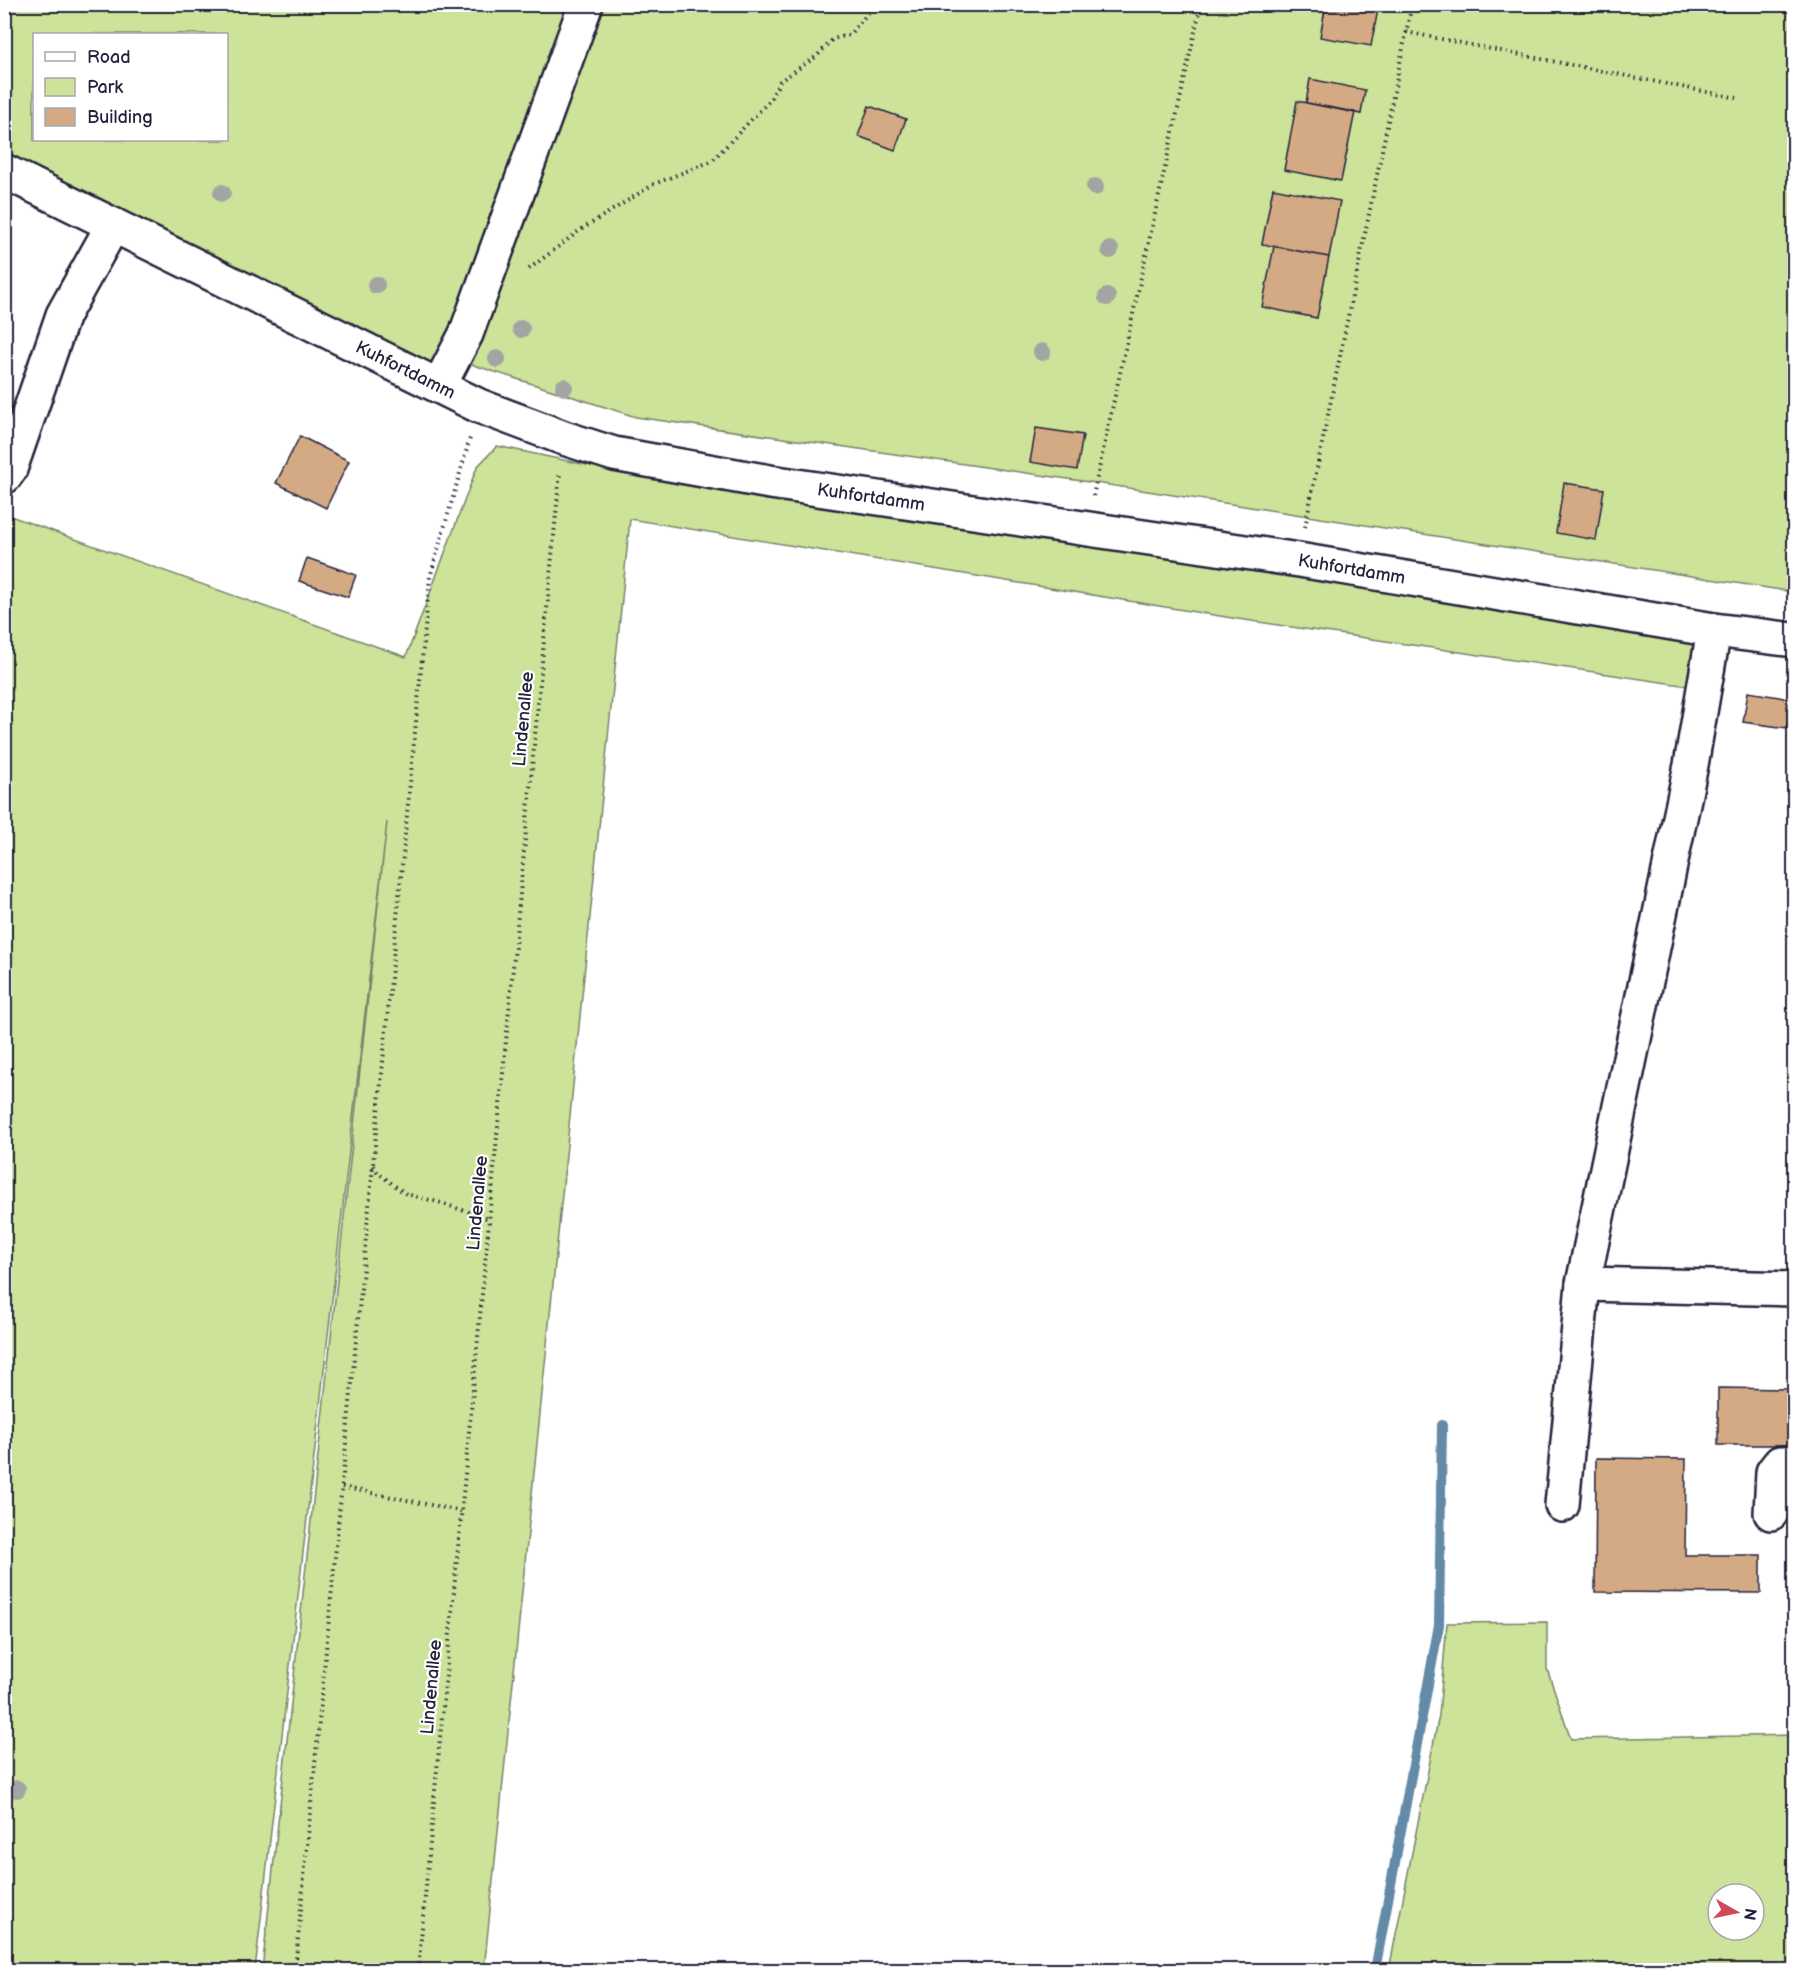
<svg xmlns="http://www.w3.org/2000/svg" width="1799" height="1975" font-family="'Balsamiq Sans',sans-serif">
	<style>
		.green { fill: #cce399; stroke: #77826a; stroke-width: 1.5; fill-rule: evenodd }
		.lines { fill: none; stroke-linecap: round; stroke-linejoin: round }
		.stream { stroke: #638aa7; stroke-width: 10 }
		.building { fill: #d4aa85; stroke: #22223b; stroke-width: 1.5 }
		.minor-casing { stroke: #22223b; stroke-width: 38 }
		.path { stroke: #22223b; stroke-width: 4; stroke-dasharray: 1.5 4.5; stroke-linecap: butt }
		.minor { stroke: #fff; stroke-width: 33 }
		.tree { fill: #a2a5a3 }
		.labels { text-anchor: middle; stroke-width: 4.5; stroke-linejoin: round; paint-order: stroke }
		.street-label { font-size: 18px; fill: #22223b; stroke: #fff }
	</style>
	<rect width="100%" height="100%" fill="#fff"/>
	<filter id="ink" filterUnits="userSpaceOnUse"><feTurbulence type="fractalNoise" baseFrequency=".0167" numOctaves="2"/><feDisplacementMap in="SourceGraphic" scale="12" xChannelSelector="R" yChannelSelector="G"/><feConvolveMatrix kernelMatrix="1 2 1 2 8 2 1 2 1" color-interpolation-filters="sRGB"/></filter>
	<g filter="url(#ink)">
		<path class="green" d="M4 5H1794V592L1096 483 636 417 470 364 465 335 430 364 5 162ZM34 34H226V140H34Z
			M497 446 634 475 1297 567 1710 638 1701 688 1238 619 630 519 484 1970H262L387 822 255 1970H5V514L406 657 477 467Z
			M1547 1622V1669L1571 1739 1794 1735V1970H1389L1439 1715 1447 1623ZM1718 1894H1754V1930H1718Z"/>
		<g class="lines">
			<path class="stream" d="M1375 1970 1439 1625 1442 1425"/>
		</g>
		<path class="building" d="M1326 4H1379L1371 46 1320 37Z
			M1310 79 1365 90 1361 114 1306 103Z
			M1297 101 1355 112 1341 181 1284 170Z
			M869 106 906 119 895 150 858 136Z
			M1273 188 1340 201 1329 257 1262 244Z
			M1274 246 1329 257 1317 318 1262 307Z
			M1036 428 1083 435 1077 470 1030 462Z
			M300 436 349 461 326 508 276 483Z
			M1564 483 1604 489 1596 540 1556 533Z
			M307 558 356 575 348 597 299 581Z
			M1748 692 1791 699 1787 728 1743 722Z
			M1718 1388 1794 1389V1445H1718Z
			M1596 1458 1686 1459 1685 1555H1761V1593L1595 1592Z
			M1791 1486H1794V1619H1791Z"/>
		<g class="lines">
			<defs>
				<g id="minor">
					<path id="s1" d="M4 171 479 406 564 438 614 454 770 482 1299 560 1714 630 1794 640"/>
					<path d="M439 386 466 334 586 4"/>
					<path d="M4 477 10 469 63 315 113 225"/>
					<path d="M1583 1284 1794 1289"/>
					<path d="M1562 1505 1583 1284 1691 765 1714 630"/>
					<path d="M1771 1513 1773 1472 1780 1463H1794"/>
				</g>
			</defs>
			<use href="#minor" class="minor-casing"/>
			<path class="path" d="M1406 32 1737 98
				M529 269 579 231 654 184 712 161 770 100 780 81 817 56 833 39 849 35 876 4
				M1093 496 1201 4
				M1305 527 1412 4
				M373 1166 378 1173 406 1194 438 1202 489 1219
				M342 1487 461 1511
				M295 1970 430 577 470 438
				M418 1970 560 472"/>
			<use href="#minor" class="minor"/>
		</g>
		<g class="tree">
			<circle cx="1095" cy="187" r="9"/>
			<circle cx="222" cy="193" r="9"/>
			<circle cx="1110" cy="250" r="9"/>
			<circle cx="376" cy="285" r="9"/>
			<circle cx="1107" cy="297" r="9"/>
			<circle cx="521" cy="329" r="9"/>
			<circle cx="1042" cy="352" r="9"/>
			<circle cx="497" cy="359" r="9"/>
			<circle cx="564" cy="387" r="9"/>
			<circle cx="17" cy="1789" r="9"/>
		</g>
	</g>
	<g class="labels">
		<g class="street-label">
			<text dy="6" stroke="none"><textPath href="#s1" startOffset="448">Kuhfortdamm</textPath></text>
			<text dy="6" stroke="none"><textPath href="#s1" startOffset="934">Kuhfortdamm</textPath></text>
			<text dy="6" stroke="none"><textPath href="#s1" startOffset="1420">Kuhfortdamm</textPath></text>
			<text transform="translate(523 719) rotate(-85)" y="6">Lindenallee</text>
			<text transform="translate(477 1203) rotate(-85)" y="6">Lindenallee</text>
			<text transform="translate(431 1687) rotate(-85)" y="6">Lindenallee</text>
		</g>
	</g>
	<rect width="1799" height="1975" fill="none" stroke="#fff" stroke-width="24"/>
	<rect x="12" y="12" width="1775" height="1951" fill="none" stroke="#22223b" stroke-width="2" filter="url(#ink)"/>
	<rect x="33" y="33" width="195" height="108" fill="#ffffff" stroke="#a7a7b1" stroke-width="1.5"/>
	<rect x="45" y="52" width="30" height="9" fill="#ffffff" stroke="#a7a7b1" stroke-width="1.5"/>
	<text x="87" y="63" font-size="18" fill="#22223b">Road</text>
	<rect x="45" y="78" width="30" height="18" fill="#cce399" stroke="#a7a7b1" stroke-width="1.5"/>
	<text x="87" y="93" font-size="18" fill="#22223b">Park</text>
	<rect x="45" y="108" width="30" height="18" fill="#d4aa85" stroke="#a7a7b1" stroke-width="1.5"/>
	<text x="87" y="123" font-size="18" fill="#22223b">Building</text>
	<g transform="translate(1736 1912) rotate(99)"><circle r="28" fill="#ffffff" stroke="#a7a7b1" stroke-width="1.5"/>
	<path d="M0-4.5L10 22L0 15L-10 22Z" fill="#d1495b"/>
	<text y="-9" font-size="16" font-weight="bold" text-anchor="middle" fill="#22223b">N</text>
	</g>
</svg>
